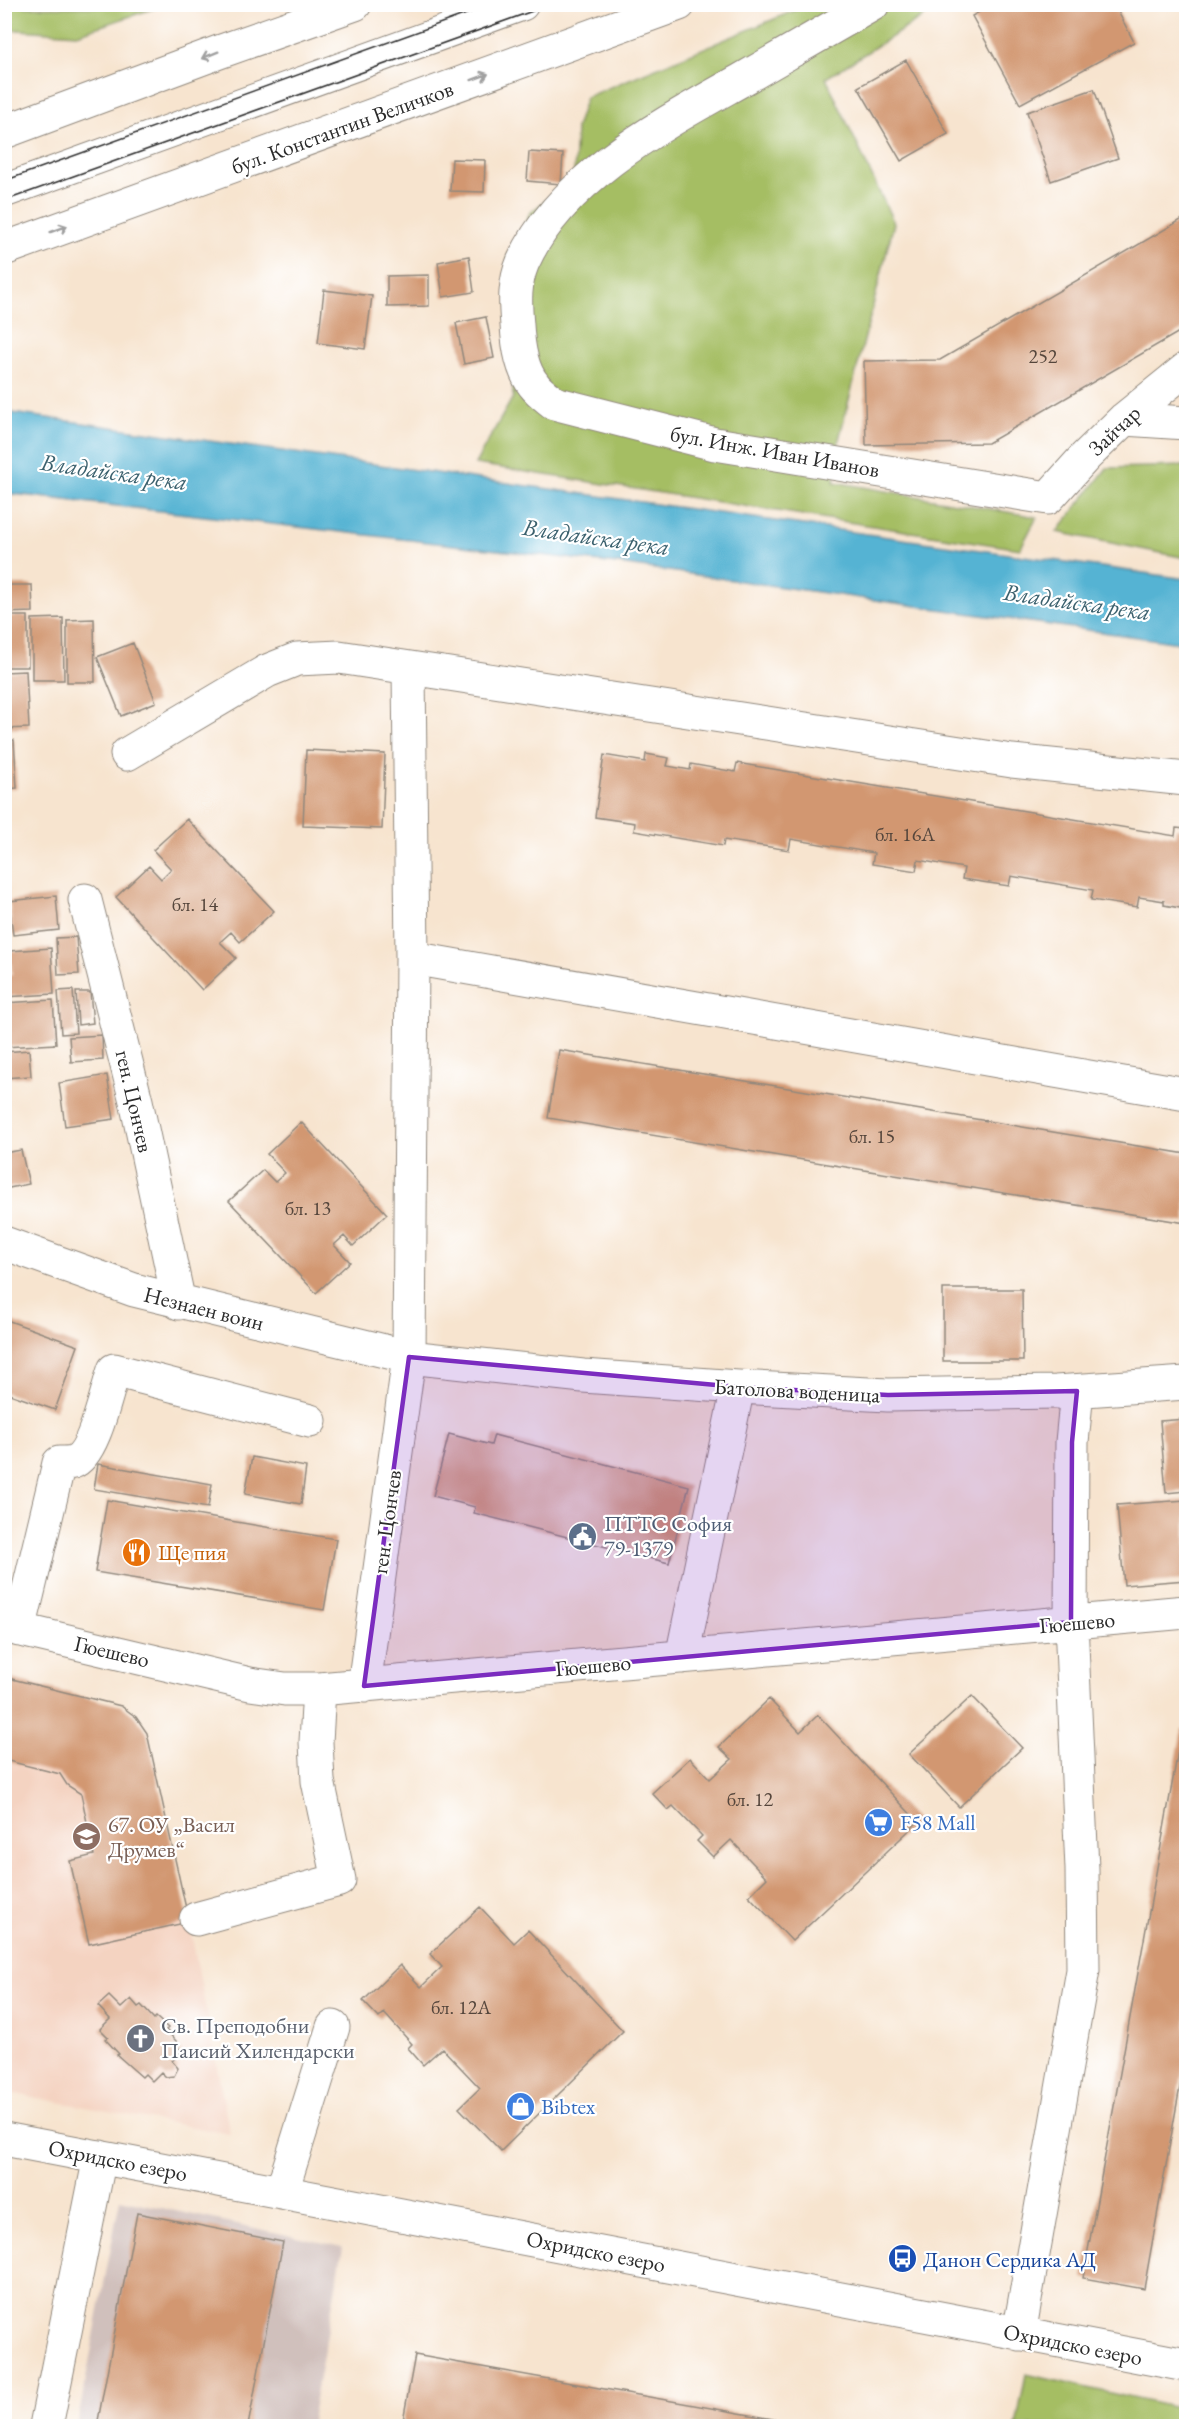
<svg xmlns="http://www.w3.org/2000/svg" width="1191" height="2431" font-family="'EB Garamond',serif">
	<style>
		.built { fill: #f4d3c1 }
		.industrial { fill: #d0c0bc }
		.green { fill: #a5be64; stroke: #687448; stroke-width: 1.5 }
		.water { fill: #54b3d3; stroke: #406f7f; stroke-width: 1.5 }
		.building { fill: #d29771 }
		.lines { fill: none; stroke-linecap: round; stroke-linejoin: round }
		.minor-casing { stroke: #91887d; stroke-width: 35 }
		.major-casing { stroke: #91887d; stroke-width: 35 }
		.minor { stroke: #fff; stroke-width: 33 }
		.major { stroke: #fff; stroke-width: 33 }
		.tram { stroke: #2b2b2b; stroke-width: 1.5 }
		.oneway { stroke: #a0a0a0 }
		.marked { fill: #7b2cbf; fill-opacity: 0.2; stroke: #7b2cbf; stroke-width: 4.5; stroke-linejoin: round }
		.labels { text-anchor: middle; stroke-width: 4.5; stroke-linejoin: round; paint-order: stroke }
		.number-label { font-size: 20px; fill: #55463c }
		.street-label { font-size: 22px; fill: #2b2b2b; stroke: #fff }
		.service-label { font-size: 22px; fill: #4e5e75; stroke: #fff; text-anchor: start }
		.food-label { font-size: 22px; fill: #c56008; stroke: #fff; text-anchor: start }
		.shop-label { font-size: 22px; fill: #366cbe; stroke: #fff; text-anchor: start }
		.education-label { font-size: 22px; fill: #785e54; stroke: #fff; text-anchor: start }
		.worship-label { font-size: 22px; fill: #5b616d; stroke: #fff; text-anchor: start }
		.transit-label { font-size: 22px; fill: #164399; stroke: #fff; text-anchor: start }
		.water-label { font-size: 24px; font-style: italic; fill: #3b616e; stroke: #fff }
	</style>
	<rect width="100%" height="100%" fill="#fff"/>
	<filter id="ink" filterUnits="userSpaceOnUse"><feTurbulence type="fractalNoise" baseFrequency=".0167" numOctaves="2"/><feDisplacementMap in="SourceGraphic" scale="12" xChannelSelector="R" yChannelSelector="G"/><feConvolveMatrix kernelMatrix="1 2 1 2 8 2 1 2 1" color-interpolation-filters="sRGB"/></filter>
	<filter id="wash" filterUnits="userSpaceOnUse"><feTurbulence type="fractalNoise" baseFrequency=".008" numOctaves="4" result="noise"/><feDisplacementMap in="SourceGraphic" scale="24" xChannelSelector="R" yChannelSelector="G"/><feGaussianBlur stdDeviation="1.35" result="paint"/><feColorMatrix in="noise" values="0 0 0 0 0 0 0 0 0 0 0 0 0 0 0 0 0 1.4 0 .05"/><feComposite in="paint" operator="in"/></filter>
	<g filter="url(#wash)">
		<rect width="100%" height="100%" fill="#f7e4cf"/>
		<path class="built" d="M4 1677 121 1706 136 1717 147 1733 189 1922 230 2134 5 2092Z"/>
		<path class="industrial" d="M120 2199 343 2247 310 2426H77Z"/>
		<path class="green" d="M129 4 164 5 77 34 5 29V5H23L26 7H129Z
			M808 5H942L826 78 894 223 839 439 834 482 1037 517 1020 549 475 464 513 397 508 257 530 213 574 178 576 128 586 97Z
			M1186 466V558L1057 532 1107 468Z
			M1026 2374 1186 2410V2426H1016Z"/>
		<path class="water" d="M5 412 1186 579V644L626 565 5 493Z"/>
		<g id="blocks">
			<path class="building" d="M993 4H1114L1134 42 1020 104 972 16Z
				M906 60 948 134 901 161 858 87Z
				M1094 89 1118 158 1051 181 1027 112Z
				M529 152 563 154 561 184 527 181Z
				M452 159 485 160 484 192 450 191Z
				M1186 217V328L988 443 866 445 864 361 940 360Z
				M469 256 474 292 443 297 438 262Z
				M429 275V306L387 307V276Z
				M324 290 372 296 365 349 318 343Z
				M486 317 494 358 464 364 456 323Z
				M4 585H32L33 612 4 613Z
				M4 616H28V667H4Z
				M63 618 64 680H32V619Z
				M94 619 95 682H67V620Z
				M133 643 156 702 121 716 97 657Z
				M26 671 29 728 4 729V672Z
				M4 740H14L17 788 4 789Z
				M306 750 385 754 382 829 303 826Z
				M646 754 669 758 667 766 690 770 691 764 735 772 737 763 1175 836 1176 828 1186 829V909L1164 905V901L1139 897 1137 907 1091 900 1093 890 1011 876 1009 886 962 879 964 868 918 860 916 871 872 864 874 853 791 839 789 850 724 840 723 846 634 831 635 823 595 817 604 755 645 762Z
				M187 819 274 911 240 942 231 932 220 942 236 958 202 990 116 897 149 866 161 879 171 869 153 850Z
				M56 896 59 930 13 935 9 901Z
				M76 937 79 974 58 975 56 938Z
				M51 948 54 994 4 997V974H12L10 951Z
				M73 990 76 1033 61 1034 58 991Z
				M76 992H90L93 1023 78 1025Z
				M53 1000 56 1044 4 1047V1003Z
				M102 1035 103 1060 71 1062 69 1037Z
				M29 1050 31 1076 4 1078V1052Z
				M559 1050 1186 1154V1223L548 1118Z
				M107 1075 114 1119 65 1126 59 1083Z
				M301 1122 387 1214 353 1246 344 1236 334 1245 350 1262 316 1293 229 1201 263 1170 275 1182 285 1173 267 1154Z
				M21 1150 29 1184 4 1189V1153Z
				M943 1289H1022L1023 1361H943Z
				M4 1319 78 1346 55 1410 4 1392Z
				M1186 1419V1491L1166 1493 1160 1421Z
				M449 1434 491 1445 494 1435 689 1486 669 1563 474 1513 475 1507 433 1496Z
				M252 1457 306 1467 301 1504 245 1494Z
				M98 1464 212 1484 208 1508 94 1489Z
				M107 1500 336 1539 324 1610 95 1572Z
				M1186 1500V1580L1124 1585 1117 1505Z
				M4 1677 121 1706 136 1717 147 1733 189 1922 89 1944 70 1861 94 1855 81 1794 67 1785 60 1774 4 1760Z
				M972 1696 1022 1748 959 1807 909 1754Z
				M769 1699 800 1732 818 1715 918 1822 792 1941 749 1896 767 1878 731 1840 713 1857 697 1841 702 1836 673 1806 668 1810 652 1793 690 1758 710 1779 732 1759 719 1747Z
				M1182 1729H1186V2053L1144 2289 1083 2278Z
				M480 1907 514 1943 528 1930 623 2031 501 2151 459 2108 480 2088 442 2048 423 2065 408 2048 412 2044 384 2013 379 2018 363 2001 400 1965 421 1987 442 1967 430 1954Z
				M109 1996 121 2008 131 1999 138 2007 141 2005 154 2019 156 2017 168 2028 166 2030 177 2042 174 2044 182 2051 172 2061 178 2068 174 2076 166 2077 161 2072 152 2081 145 2074 142 2077 117 2055 119 2054 105 2039 108 2037 100 2029 110 2019 98 2006Z
				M137 2213 283 2242 248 2426H97Z
				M415 2355 806 2425V2426H402Z"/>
		</g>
	</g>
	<g filter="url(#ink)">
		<use href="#blocks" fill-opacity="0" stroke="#91887d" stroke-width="1.5"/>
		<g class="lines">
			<defs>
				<path id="minor" d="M873 4C830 29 786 54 743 79 665 123 562 176 523 262 514 283 515 303 517 325 518 344 521 369 534 385 539 392 548 398 554 403L715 444 1048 498 1085 457 1124 419 1186 369
					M4 191 522 4
					M1124 419 1186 423
					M127 754 267 671 297 659 339 657 1012 761 1186 779
					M85 900 136 1101 179 1303
					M412 958 1186 1094
					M4 1243 134 1290 409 1357 583 1376 738 1387 888 1395 1056 1392 1186 1383
					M4 1626 250 1684 285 1689H319L1186 1612
					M19 1630 59 1463C63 1463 69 1463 73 1462 94 1455 107 1390 114 1370L310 1421
					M682 1657 738 1387
					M364 1686 409 1357 412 958 409 669
					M196 1919 339 1880 318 1781 316 1742 319 1689
					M4 2139 1186 2365
					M282 2191 333 2027
					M1019 2334 1083 1970 1082 1869 1071 1622 1072 1442 1077 1391
					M46 2426 100 2157"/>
				<path id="major" d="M4 132 219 52 355 4
					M4 249 679 4"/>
			</defs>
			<use href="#minor" class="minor-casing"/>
			<use href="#major" class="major-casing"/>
			<use href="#minor" class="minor"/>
			<use href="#major" class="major"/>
			<path class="tram" d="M4 181 494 4
				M4 201 552 4"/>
		</g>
		<defs><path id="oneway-shaft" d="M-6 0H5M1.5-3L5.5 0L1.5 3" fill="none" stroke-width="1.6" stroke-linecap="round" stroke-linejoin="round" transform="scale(1.5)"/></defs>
		<g class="oneway">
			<use href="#oneway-shaft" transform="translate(210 55) rotate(158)"/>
			<use href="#oneway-shaft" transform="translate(480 77) rotate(-20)"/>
			<use href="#oneway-shaft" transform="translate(59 229) rotate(-20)"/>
		</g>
	</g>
	<path class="marked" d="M409 1357 738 1387 888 1395 1077 1391 1072 1442 1071 1622 364 1686Z"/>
	<defs>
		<symbol id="civic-disc" viewBox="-11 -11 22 22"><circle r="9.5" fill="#5c6f8a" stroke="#fff"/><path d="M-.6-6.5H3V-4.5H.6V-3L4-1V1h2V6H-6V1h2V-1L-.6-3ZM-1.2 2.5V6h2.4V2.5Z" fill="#fff"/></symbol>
		<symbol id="restaurant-disc" viewBox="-11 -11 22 22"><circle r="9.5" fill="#e8710a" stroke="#fff"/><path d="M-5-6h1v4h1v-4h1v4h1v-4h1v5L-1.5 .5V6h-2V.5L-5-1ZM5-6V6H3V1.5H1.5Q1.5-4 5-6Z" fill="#fff"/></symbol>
		<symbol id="supermarket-disc" viewBox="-11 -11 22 22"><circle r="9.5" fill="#3f7fe0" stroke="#fff"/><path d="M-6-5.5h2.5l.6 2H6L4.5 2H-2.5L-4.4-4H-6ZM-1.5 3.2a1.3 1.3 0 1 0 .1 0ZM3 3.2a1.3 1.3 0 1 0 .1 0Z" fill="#fff"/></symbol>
		<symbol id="school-disc" viewBox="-11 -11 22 22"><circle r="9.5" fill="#8d6e63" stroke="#fff"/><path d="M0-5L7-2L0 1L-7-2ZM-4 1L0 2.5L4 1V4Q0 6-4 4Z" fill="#fff"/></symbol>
		<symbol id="church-disc" viewBox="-11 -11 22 22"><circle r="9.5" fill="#6b7280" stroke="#fff"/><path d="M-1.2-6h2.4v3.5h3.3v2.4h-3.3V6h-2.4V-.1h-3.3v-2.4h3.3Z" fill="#fff"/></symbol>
		<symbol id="shop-disc" viewBox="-11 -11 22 22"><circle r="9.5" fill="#3f7fe0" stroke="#fff"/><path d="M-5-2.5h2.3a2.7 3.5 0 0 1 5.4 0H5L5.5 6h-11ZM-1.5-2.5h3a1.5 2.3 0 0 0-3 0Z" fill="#fff"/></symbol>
		<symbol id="bus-disc" viewBox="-11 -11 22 22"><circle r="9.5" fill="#1a4fb4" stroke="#fff"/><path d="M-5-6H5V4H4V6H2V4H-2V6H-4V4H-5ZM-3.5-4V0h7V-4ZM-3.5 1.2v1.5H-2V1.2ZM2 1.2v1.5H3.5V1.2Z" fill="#fff"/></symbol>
	</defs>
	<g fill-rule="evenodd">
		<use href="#civic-disc" x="566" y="1520" width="33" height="33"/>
		<use href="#restaurant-disc" x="120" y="1536" width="33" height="33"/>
		<use href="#supermarket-disc" x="862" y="1806" width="33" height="33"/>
		<use href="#school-disc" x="70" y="1820" width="33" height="33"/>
		<use href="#church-disc" x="124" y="2022" width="33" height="33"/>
		<use href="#shop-disc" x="504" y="2090" width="33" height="33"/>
		<use href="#bus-disc" x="886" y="2242" width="33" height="33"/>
	</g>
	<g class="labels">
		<g class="number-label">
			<text x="1043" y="363">252</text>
			<text x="905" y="841">бл. 16А</text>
			<text x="195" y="911">бл. 14</text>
			<text x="872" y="1143">бл. 15</text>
			<text x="308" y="1215">бл. 13</text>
			<text x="750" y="1806">бл. 12</text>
			<text x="461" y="2014">бл. 12А</text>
		</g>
		<g class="street-label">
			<text transform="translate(342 127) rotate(-20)" y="8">бул. Константин Величков</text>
			<text transform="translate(1114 430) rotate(-43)" y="8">Зайчар</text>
			<text transform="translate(775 451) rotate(10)" y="8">бул. Инж. Иван Иванов</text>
			<text transform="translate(135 1101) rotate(77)" y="8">ген. Цончев</text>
			<text transform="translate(204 1308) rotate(14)" y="8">Незнаен воин</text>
			<text transform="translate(797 1390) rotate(3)" y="8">Батолова воденица</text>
			<text transform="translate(386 1522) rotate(-82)" y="8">ген. Цончев</text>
			<text transform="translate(1077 1622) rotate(-5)" y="8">Гюешево</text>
			<text transform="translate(112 1651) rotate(13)" y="8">Гюешево</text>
			<text transform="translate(593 1665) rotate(-5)" y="8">Гюешево</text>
			<text transform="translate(118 2160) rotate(11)" y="8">Охридско езеро</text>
			<text transform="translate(596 2251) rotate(11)" y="8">Охридско езеро</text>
			<text transform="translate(1073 2344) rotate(11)" y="8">Охридско езеро</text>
		</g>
		<g class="service-label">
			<text x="604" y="1531">ПТТС София<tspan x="604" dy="25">79-1379</tspan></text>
		</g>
		<g class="food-label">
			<text x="158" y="1560">Ще пия</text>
		</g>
		<g class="shop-label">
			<text x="900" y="1830">F58 Mall</text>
			<text x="541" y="2114">Bibtex</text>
		</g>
		<g class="education-label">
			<text x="108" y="1832">67. ОУ „Васил<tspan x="108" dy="25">Друмев“</tspan></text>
		</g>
		<g class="worship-label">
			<text x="161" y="2033">Св. Преподобни<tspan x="161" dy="25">Паисий Хилендарски</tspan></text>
		</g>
		<g class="transit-label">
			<text x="923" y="2267">Данон Сердика АД</text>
		</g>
		<g class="water-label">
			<text transform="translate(114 472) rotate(8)" y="8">Владайска река</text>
			<text transform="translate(596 537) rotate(8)" y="8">Владайска река</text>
			<text transform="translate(1077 602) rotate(8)" y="8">Владайска река</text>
		</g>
	</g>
	<rect width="1191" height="2431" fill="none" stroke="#fff" stroke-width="24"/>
</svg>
